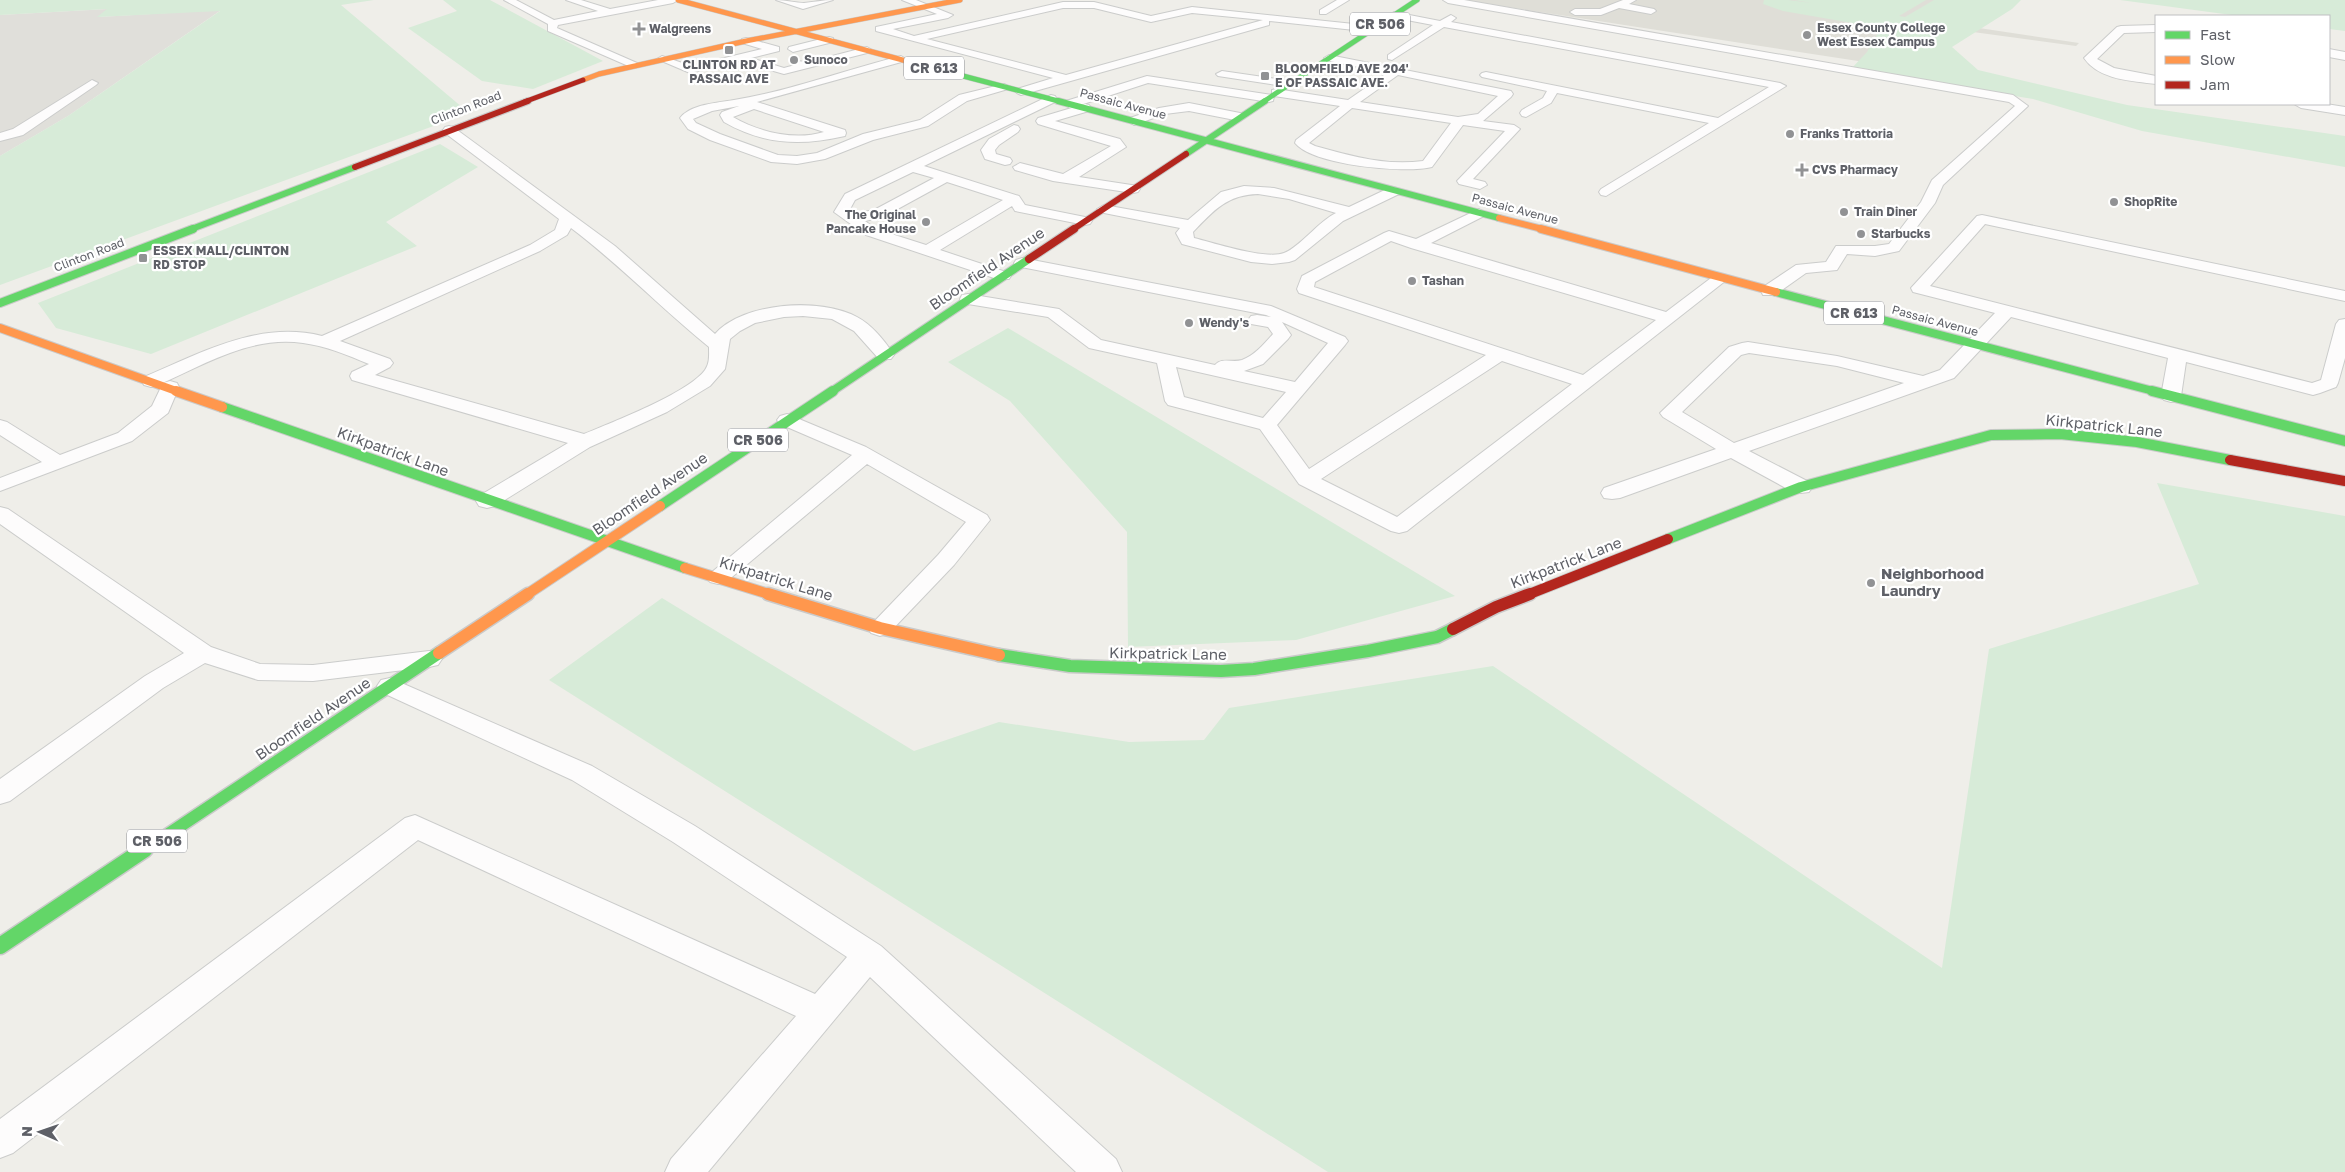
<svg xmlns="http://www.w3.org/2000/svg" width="2345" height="1172" font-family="'Golos Text',sans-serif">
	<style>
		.industrial { fill: #e0dfda }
		.education { fill: #dfded7 }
		.green { fill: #d7ebd8 }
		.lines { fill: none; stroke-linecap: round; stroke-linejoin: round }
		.lane-casing { stroke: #cbcccb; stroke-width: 2 }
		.street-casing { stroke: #cbcccb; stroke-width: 2 }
		.fast-far5-casing { stroke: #cacaca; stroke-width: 6 }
		.fast-far4-casing { stroke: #cacaca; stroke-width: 8 }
		.fast-far3-casing { stroke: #cacaca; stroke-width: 10 }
		.fast-far2-casing { stroke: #cacaca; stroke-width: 12 }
		.fast-far1-casing { stroke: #cacaca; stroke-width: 15 }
		.fast-casing { stroke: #cacaca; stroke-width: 19 }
		.slow-far4-casing { stroke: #cacaca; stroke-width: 6 }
		.slow-far3-casing { stroke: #cacaca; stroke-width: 8 }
		.slow-far2-casing { stroke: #cacaca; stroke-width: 10 }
		.slow-far1-casing { stroke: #cacaca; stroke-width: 12 }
		.slow-casing { stroke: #cacaca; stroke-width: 15 }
		.jam-far4-casing { stroke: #cacaca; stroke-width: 6 }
		.jam-far3-casing { stroke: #cacaca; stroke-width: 8 }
		.jam-far2-casing { stroke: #cacaca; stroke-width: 10 }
		.jam-far1-casing { stroke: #cacaca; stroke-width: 12 }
		.jam-casing { stroke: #cacaca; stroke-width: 15 }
		.lane { fill: #fdfcfc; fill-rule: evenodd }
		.street { fill: #fdfcfc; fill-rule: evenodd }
		.fast-far5 { stroke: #63d668; stroke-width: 5 }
		.fast-far4 { stroke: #63d668; stroke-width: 6 }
		.fast-far3 { stroke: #63d668; stroke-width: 8 }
		.fast-far2 { stroke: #63d668; stroke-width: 10 }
		.fast-far1 { stroke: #63d668; stroke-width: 12 }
		.fast { stroke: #63d668; stroke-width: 16 }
		.slow-far4 { stroke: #ff974d; stroke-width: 5 }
		.slow-far3 { stroke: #ff974d; stroke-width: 6 }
		.slow-far2 { stroke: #ff974d; stroke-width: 8 }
		.slow-far1 { stroke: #ff974d; stroke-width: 10 }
		.slow { stroke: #ff974d; stroke-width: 12 }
		.jam-far4 { stroke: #b3261e; stroke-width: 5 }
		.jam-far3 { stroke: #b3261e; stroke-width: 6 }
		.jam-far2 { stroke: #b3261e; stroke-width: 8 }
		.jam-far1 { stroke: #b3261e; stroke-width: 10 }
		.jam { stroke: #b3261e; stroke-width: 12 }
		.poi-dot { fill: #919294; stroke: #fff; stroke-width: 2 }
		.labels { text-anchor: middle; stroke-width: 4.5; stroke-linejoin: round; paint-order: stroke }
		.far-poi-label { font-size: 12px; font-weight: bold; fill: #5e6067; stroke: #fff; text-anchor: start }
		.far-street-label { font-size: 12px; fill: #5e6067; stroke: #fff }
		.shield { fill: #fff; stroke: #8e9095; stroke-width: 1 }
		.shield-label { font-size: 14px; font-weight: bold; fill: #5e6067 }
		.street-label { font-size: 15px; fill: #5e6067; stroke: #fff }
		.poi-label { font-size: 15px; font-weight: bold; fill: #5e6067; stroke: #fff; text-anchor: start }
	</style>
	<rect width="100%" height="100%" fill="#efeee9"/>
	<path class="industrial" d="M108 9 99 17 221 10 68 116 0 156V15Z"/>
	<path class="education" d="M1462 0H1978L1939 22 2079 43 2076 46 1936 27 1884 65Z"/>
	<path class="green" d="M0 0H374L341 5 469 113 0 285V156L68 116 220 11 97 17 107 9 0 15Z
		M443 0H490L603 61 533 89 482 81 408 28 457 11Z
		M1764 0H1788L1812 3 1794 0H1926L1899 16 1905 17 1934 0H2021L2012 9 1952 47 1978 70 2127 105 2345 136V167L2142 131 2033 99 1851 69 1867 52 1881 28 1783 11 1763 4Z
		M2120 0H2345V31L2329 29V16H2239Z
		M440 144 478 167 386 222 417 246 151 354 56 328 38 303Z
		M1008 328 1455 596 1296 640 1128 647 1127 532 1010 401 948 362Z
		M2157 483 2345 516V1172H1328L549 680 662 598 914 751 999 722 1129 742 1204 740 1229 708 1493 666 1942 968 1989 649 2199 584Z"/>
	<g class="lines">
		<defs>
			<path id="lane" d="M504 0H516L554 20 598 11 566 0H581L610 9 658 0H678L673 3 558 25 557 28 637 63V67L633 68 548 31V24Z
				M776 0C785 0 797 3 804 3 814 2 823 0 833 0L803 9Z
				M902 0H916L953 15 948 18 893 29 914 36 1063 2H1094L1151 16 1192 7 1373 26 1378 29 1373 32 1269 21V25L1021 95 1017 93 1015 91 1017 89 1053 78 876 31V27L937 14ZM1063 8H1094L1151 22 1192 13 1263 20 1066 75 927 39Z
				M1337 0H1349L1326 14H1320V10Z
				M1443 0H1464L2013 95 2028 106 1943 185 1935 203 1899 251 1875 256 1847 254 1837 270 1806 273 1775 295H1763L1761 291 1763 287 1796 265 1826 262 1836 246H1875L1889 244 1921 202 1932 180 2015 106 2009 102 1448 3Z
				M1623 0H1636L1629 4 1654 9 1656 11 1651 14 1619 8 1601 15H1575L1570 12 1575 9H1600Z
				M1394 12 1440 21 1451 15 1456 18 1451 22 1780 83 1786 86 1606 196 1601 195 1599 192 1601 189 1709 123 1557 93 1551 103 1526 117 1522 116 1520 113 1522 110 1543 98 1547 91 1482 77 1480 75 1482 73 1486 72 1718 118 1769 87 1444 27 1392 60 1388 59V55L1433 25 1391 17 1389 15Z
				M829 37 833 38V42L793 52 788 49 789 47Z
				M746 38 779 47V51L751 58 784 68 795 65V61L809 62 867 47 872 50 871 52 784 74 738 61 690 73 657 59 662 56 691 66 762 49 742 43V39Z
				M1329 55 1511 91 1513 94 1511 97 1483 121 1514 125 1520 129 1473 179 1485 182 1487 185 1480 189 1459 184 1457 181 1505 131 1463 125 1432 167C1404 174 1312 165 1295 143L1296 140 1340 106 1274 96 1273 101 1269 102 1148 83 1074 107 1070 108 1064 104 1066 101 1147 76 1272 95V90L1276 89 1348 100 1387 73 1325 60 1324 58ZM1398 75 1498 96 1478 114 1458 117 1360 102ZM1352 108 1451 123 1423 161C1385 166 1351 156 1315 146L1309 143Z
				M901 56 906 59 905 61 757 102 845 130 846 133 845 136C801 146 764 145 724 122L720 115 722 112 739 106 712 111 693 119 696 123 720 134 778 155 797 156 817 153 863 134 920 120 959 95 1004 84 1010 87 1008 89 967 101 928 126 873 140 825 159 797 164 771 162 710 140 688 129 680 118C691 104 717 103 734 100 790 91 845 70 901 56ZM754 109 824 132C794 141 759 132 733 117Z
				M1222 71 1290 81 1296 84 1290 87 1218 76 1216 74Z
				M92 80 98 83 96 85 23 135 0 141V133L13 129Z
				M1051 95 1055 96 1057 99 1055 102 924 166 1019 196 1025 205 1090 218 1092 221 1090 224 1085 225 1015 211 1012 206 940 250 1009 273 1011 276 1009 279H997L866 235 834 212 845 194ZM913 172 934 178 874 210 854 214 849 211 855 200ZM947 182 1003 200 926 245 876 229 865 221 883 217Z
				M1189 103 1240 113 1246 117 1240 121 1189 111 1165 114 1134 125 1128 121 1130 118 1159 108Z
				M1085 104 1089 105 1091 108 1089 111 1055 121 1120 139 1126 147 1079 177 1138 186 1140 189 1138 192 1133 193 1053 181 1015 170 1013 167 1020 163 1063 174 1111 146 1038 124 1036 121 1038 118Z
				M1014 125 1018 126 1020 129 1018 132 999 145 995 150 996 154 1010 158 1012 161 1010 164 1005 165 985 159 981 150 989 139Z
				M449 126 453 127 615 246 715 334C743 302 821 297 857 317 872 325 885 341 894 355L891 359H879L854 331 832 319 803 316 784 317 755 323 740 331 730 339 725 369 710 386 667 412 590 447 495 506 487 508 479 506 476 501 479 496 568 443 352 380 350 376 352 372 369 364C347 355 326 346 303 343 252 335 203 365 158 385L151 387 144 385 142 381 144 377C201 353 259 320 322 336L530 245 555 230 559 219 445 133 443 130 445 127ZM571 228C620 265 662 309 709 347 709 355 710 363 705 370 688 393 613 422 584 434L375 375 390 367 393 363 390 359 340 341 540 251 567 235Z
				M1244 186 1274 188 1349 207 1389 188 1394 187 1401 191 1399 194 1343 221 1295 260 1289 262 1272 264 1251 262 1182 244 1176 233 1180 228 1104 213 1097 209 1104 205 1188 220 1221 192ZM1258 194 1289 199 1336 213C1319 221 1300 247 1284 253 1266 260 1214 243 1194 238L1193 232C1214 210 1227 195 1258 194Z
				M1479 209 1486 213 1484 216 1431 243 1666 312 1715 275H1727L1729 278 1407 531 1399 533 1391 531 1299 484 1260 429 1168 405 1165 401 1157 363 1089 348 1048 317 968 304 962 303 960 299 962 295 968 294 1059 309 1101 340 1215 365C1222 357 1232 363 1242 360 1254 356 1264 344 1273 334L1268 327 1251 324 1248 320 1251 316 1257 315 1271 317 1266 315 1016 266 1014 263 1016 260 1022 258 1271 306 1345 337 1348 341 1345 345 1277 425 1309 469 1486 355 1299 293 1297 289 1302 276 1384 233 1389 231 1416 239ZM1391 241 1411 248 1656 320 1583 375 1314 287 1315 282ZM1282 322 1328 343 1295 382 1244 371 1263 364 1288 339 1291 335ZM1502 361 1572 384 1397 517 1321 479ZM1176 367 1286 392 1263 418 1184 397Z
				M1982 215 2345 291V301L1985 224 1930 286 2312 383 2321 380 2336 324 2339 320 2345 319V358L2338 383 2336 387 2320 393 2313 395 2186 362 2181 396 2178 400 2171 402 2164 400 2161 396 2168 358 2011 317 1954 378 1749 451 1809 482 1812 487 1809 492 1801 493 1793 492 1731 458 1620 498 1612 499 1604 498 1601 493 1604 488 1716 449 1663 417 1660 413 1729 347 1742 343 1748 342 1837 356 1923 376 1940 370 1995 313 1913 292 1911 288 1977 216ZM1749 353 1837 366 1904 383 1734 443 1682 412 1741 355Z
				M170 381 177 383 179 387 168 413 132 441 0 491V478L42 462 0 435V420L7 422 60 455 118 433 152 406 163 383Z
				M787 414 866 447 987 515 990 520 954 565 889 633 880 636 871 633 868 628 938 555 966 522 867 464 726 582 718 584 710 582 706 577 852 455 780 424 777 420 780 416Z
				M0 507 8 509 211 647 260 664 313 665 429 651 438 653 442 659 438 665 429 667 313 681 258 680 205 663 163 688 10 801 0 804V779L145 676 184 653 0 524Z
				M390 678 592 766 695 826 881 946 1116 1159 1122 1172H1076L870 977 708 1172H665L671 1159 796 1016 418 840 13 1153 0 1158V1119L405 818 415 815 815 994 847 957 673 842 572 780 381 692 377 686 381 680Z"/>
			<path id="street" d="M2121 26 2156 25V32L2124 33 2097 59 2114 68 2156 76V84C2132 81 2099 80 2084 58L2117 27Z
				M2329 49 2345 52V60L2329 57Z
				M2294 104H2326L2345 107V115L2301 108Z"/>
			<path id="fast-far5" d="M925 66 1062 102
				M1263 102 1417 0"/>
			<path id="fast-far4" d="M1058 101 1499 218
				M1186 154 1265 101
				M189 230 355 167"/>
			<path id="fast-far3" d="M1776 292 2157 392
				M0 303 193 229
				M831 392 1029 259"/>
			<path id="fast-far2" d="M2152 391 2345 441
				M222 407 685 568
				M660 506 833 391
				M1668 539 1801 487 1991 435 2060 434 2137 442 2230 460"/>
			<path id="fast-far1" d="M999 655 1070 666 1221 671 1254 669 1368 651 1437 637 1453 629
				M143 851 439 653"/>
			<path id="fast" d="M0 946 145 849"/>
			<path id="slow-far4" d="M678 0 925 66
				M583 80 599 74 746 41 960 0"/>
			<path id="slow-far3" d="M1499 218 1546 230"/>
			<path id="slow-far2" d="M1541 229 1776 292
				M0 328 179 392"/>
			<path id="slow-far1" d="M176 391 222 407
				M685 568 772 595
				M526 595 660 506"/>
			<path id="slow" d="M768 594 880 628 999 655
				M439 653 528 594"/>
			<path id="jam-far4" d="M524 102 583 80"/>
			<path id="jam-far3" d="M355 167 528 101
				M1072 230 1186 154"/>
			<path id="jam-far2" d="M1029 259 1074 229"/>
			<path id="jam-far1" d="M2230 460 2345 481
				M1527 595 1668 539"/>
			<path id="jam" d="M1453 629 1496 607 1530 594"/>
		</defs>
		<use href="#lane" class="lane-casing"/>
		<use href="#street" class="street-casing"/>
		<use href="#fast-far5" class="fast-far5-casing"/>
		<use href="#fast-far4" class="fast-far4-casing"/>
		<use href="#fast-far3" class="fast-far3-casing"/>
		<use href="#fast-far2" class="fast-far2-casing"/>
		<use href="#fast-far1" class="fast-far1-casing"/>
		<use href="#fast" class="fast-casing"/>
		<use href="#slow-far4" class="slow-far4-casing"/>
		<use href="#slow-far3" class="slow-far3-casing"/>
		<use href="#slow-far2" class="slow-far2-casing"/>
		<use href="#slow-far1" class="slow-far1-casing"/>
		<use href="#slow" class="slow-casing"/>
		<use href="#jam-far4" class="jam-far4-casing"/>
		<use href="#jam-far3" class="jam-far3-casing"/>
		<use href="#jam-far2" class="jam-far2-casing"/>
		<use href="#jam-far1" class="jam-far1-casing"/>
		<use href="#jam" class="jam-casing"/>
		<use href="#lane" class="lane"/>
		<use href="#street" class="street"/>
		<use href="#fast-far5" class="fast-far5"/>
		<use href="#fast-far4" class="fast-far4"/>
		<use href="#fast-far3" class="fast-far3"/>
		<use href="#fast-far2" class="fast-far2"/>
		<use href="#fast-far1" class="fast-far1"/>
		<use href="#fast" class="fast"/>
		<use href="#slow-far4" class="slow-far4"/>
		<use href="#slow-far3" class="slow-far3"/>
		<use href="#slow-far2" class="slow-far2"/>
		<use href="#slow-far1" class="slow-far1"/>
		<use href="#slow" class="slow"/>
		<use href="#jam-far4" class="jam-far4"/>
		<use href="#jam-far3" class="jam-far3"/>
		<use href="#jam-far2" class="jam-far2"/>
		<use href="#jam-far1" class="jam-far1"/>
		<use href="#jam" class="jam"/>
	</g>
	<g class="poi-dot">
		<path d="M636.5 21.5h5v5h5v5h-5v5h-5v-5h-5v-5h5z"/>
		<circle cx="1807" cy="35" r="5"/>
		<rect x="724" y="45" width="10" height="10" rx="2.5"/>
		<circle cx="794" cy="60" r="5"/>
		<rect x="1260" y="71" width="10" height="10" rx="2.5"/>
		<circle cx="1790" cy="134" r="5"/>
		<path d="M1799.5 162.5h5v5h5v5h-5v5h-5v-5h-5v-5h5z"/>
		<circle cx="2114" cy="202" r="5"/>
		<circle cx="1844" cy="212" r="5"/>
		<circle cx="926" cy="222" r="5"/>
		<circle cx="1861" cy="234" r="5"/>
		<rect x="138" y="253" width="10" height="10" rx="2.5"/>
		<circle cx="1412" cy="281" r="5"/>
		<circle cx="1189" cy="323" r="5"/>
		<circle cx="1871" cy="583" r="5"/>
	</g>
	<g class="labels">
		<g class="far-poi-label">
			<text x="1817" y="32">Essex County College<tspan x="1817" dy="14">West Essex Campus</tspan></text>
			<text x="649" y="33">Walgreens</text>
			<text x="804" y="64">Sunoco</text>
			<text x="729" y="69" text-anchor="middle">CLINTON RD AT<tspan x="729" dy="14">PASSAIC AVE</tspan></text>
			<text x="1275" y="73">BLOOMFIELD AVE 204'<tspan x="1275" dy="14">E OF PASSAIC AVE.</tspan></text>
			<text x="1800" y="138">Franks Trattoria</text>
			<text x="1812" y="174">CVS Pharmacy</text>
			<text x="2124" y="206">ShopRite</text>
			<text x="1854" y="216">Train Diner</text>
			<text x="916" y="219" text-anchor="end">The Original<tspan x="916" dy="14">Pancake House</tspan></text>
			<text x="1871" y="238">Starbucks</text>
			<text x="153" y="255">ESSEX MALL/CLINTON<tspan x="153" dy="14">RD STOP</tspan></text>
			<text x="1422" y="285">Tashan</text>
			<text x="1199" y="327">Wendy's</text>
		</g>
		<g class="far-street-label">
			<text transform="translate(1123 104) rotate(15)" y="4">Passaic Avenue</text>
			<text transform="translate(466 108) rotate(-21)" y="4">Clinton Road</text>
			<text transform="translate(1515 209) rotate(15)" y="4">Passaic Avenue</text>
			<text transform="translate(89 255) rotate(-21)" y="4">Clinton Road</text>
			<text transform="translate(1935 321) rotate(15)" y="4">Passaic Avenue</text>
		</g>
		<g class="shield">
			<rect x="1350" y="12.5" width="60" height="23" rx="4"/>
			<rect x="904" y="56.5" width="60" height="23" rx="4"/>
			<rect x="1824" y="301.5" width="60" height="23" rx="4"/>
			<rect x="728" y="428.5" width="60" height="23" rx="4"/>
			<rect x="127" y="829.5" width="60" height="23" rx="4"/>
		</g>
		<g class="shield-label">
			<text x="1380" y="29">CR 506</text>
			<text x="934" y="73">CR 613</text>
			<text x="1854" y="318">CR 613</text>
			<text x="758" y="445">CR 506</text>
			<text x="157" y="846">CR 506</text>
		</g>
		<g class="street-label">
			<text transform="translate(987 269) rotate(-34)" y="5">Bloomfield Avenue</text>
			<text transform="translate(2104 426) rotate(6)" y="5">Kirkpatrick Lane</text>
			<text transform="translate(393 452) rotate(20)" y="5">Kirkpatrick Lane</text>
			<text transform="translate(650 494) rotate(-34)" y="5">Bloomfield Avenue</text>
			<text transform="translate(1566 563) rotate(-21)" y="5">Kirkpatrick Lane</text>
			<text transform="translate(776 579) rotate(17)" y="5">Kirkpatrick Lane</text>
			<text transform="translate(1168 654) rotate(1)" y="5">Kirkpatrick Lane</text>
			<text transform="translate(313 719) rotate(-34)" y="5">Bloomfield Avenue</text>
		</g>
		<g class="poi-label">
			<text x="1881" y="579">Neighborhood<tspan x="1881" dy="17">Laundry</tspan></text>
		</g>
	</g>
	<rect x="2155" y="15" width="175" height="90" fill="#ffffff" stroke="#bfbfc2"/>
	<rect x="2165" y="31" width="25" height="8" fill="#63d668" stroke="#bfbfc2"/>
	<text x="2200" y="40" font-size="15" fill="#5e6067">Fast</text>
	<rect x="2165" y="56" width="25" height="8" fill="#ff974d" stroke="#bfbfc2"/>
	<text x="2200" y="65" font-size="15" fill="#5e6067">Slow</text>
	<rect x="2165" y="81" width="25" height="8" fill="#b3261e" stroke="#bfbfc2"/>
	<text x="2200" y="90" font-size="15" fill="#5e6067">Jam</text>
	<g transform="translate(40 1132) rotate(272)" stroke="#ffffff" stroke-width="4" paint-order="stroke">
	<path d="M0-4L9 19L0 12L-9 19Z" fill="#5e6067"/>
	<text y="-8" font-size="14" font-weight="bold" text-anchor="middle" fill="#5e6067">N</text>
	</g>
</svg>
